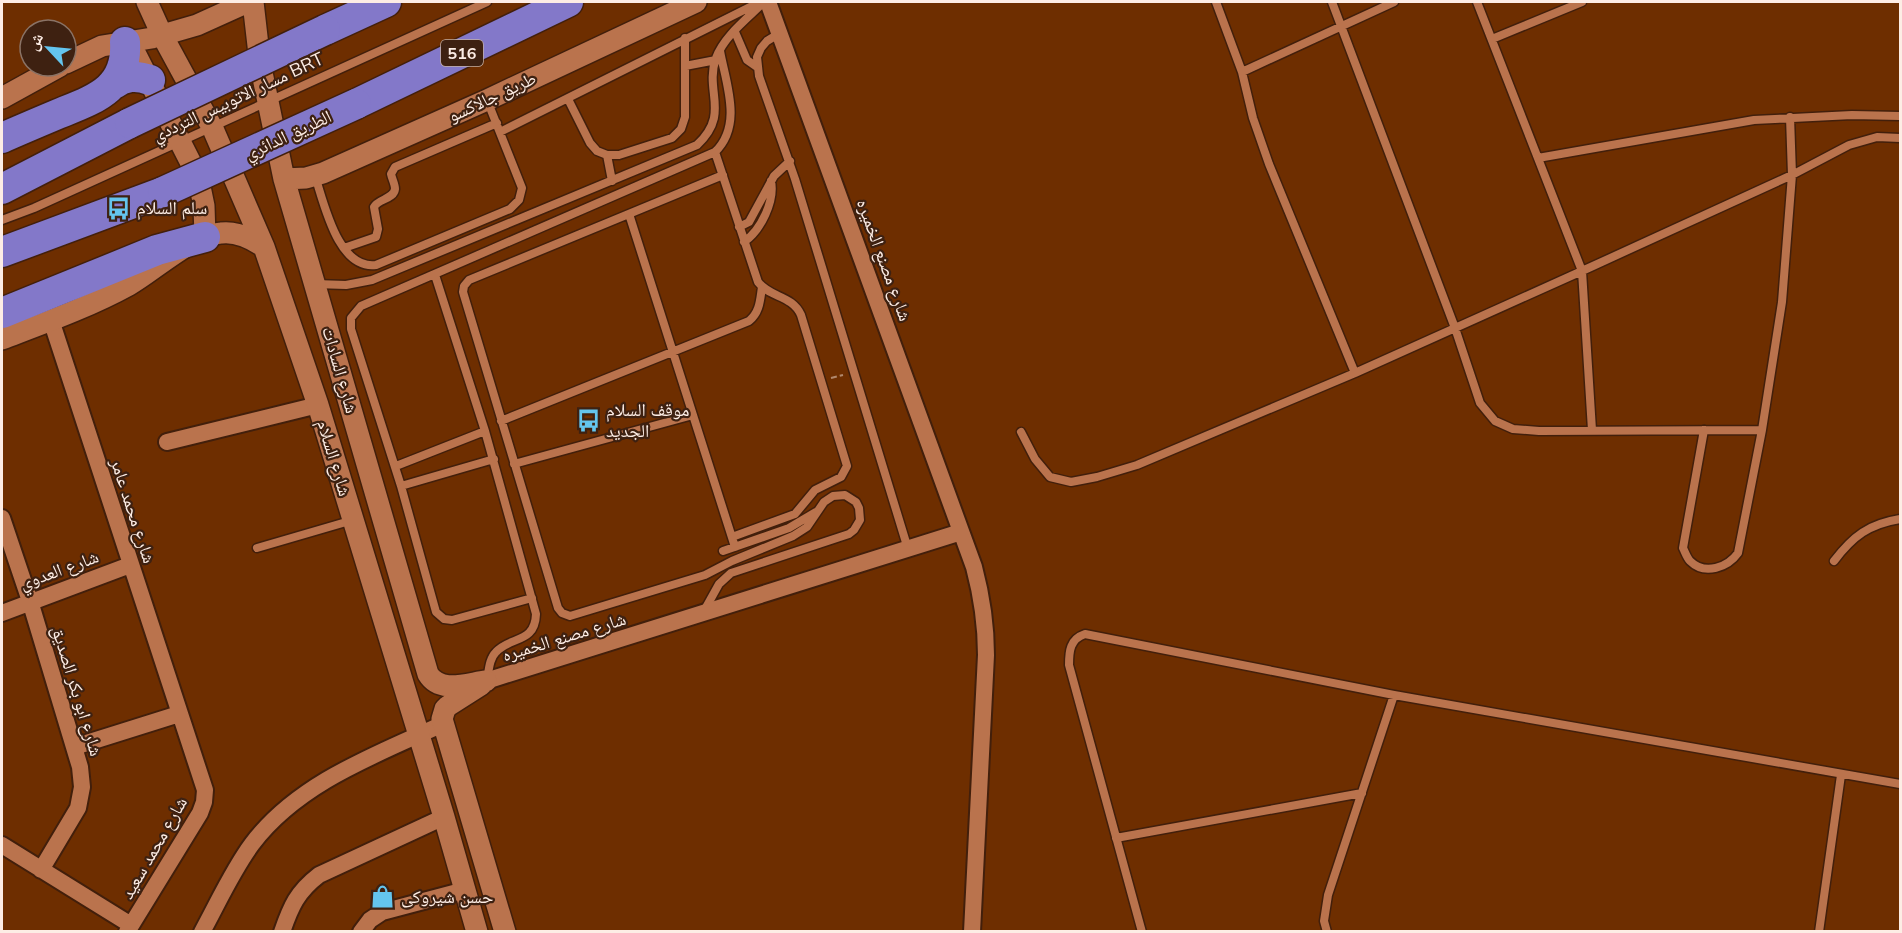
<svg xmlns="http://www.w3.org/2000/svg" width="1902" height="933" font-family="Mulish,'Noto Naskh Arabic',sans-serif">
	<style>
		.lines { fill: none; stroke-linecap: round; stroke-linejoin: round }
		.service-casing { stroke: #421f0b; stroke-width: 11 }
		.minor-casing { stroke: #421f0b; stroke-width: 20 }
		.tertiary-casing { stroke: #421f0b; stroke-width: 24 }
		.motorway-casing { stroke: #421f0b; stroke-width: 33 }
		.path { stroke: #b1886c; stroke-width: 2; stroke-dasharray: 6 3; stroke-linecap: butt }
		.service { stroke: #ba734d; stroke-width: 8 }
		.minor { stroke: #ba734d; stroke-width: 16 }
		.tertiary { stroke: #ba734d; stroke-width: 21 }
		.motorway { stroke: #8378c9; stroke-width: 30 }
		.motorway-bridge-casing { stroke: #421f0b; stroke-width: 33; stroke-linecap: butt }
		.motorway-bridge { stroke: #8378c9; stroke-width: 30 }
		.labels { text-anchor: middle; stroke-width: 4.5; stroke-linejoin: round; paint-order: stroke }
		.shield { fill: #3e2111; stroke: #c4b0a5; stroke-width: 1.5 }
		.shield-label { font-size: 16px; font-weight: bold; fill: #fdede5 }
		.street-label { font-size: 18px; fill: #fdede5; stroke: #3e2111 }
		.poi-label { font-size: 18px; fill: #fdede5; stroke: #3e2111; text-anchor: start }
	</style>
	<rect width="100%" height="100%" fill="#6e2e00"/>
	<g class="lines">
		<defs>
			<path id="service" d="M1216 2 1242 72 1253 118 1269 164 1355 373
				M1332 2 1455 328 1480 403 1495 421 1513 429 1539 431 1762 430
				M1477 2 1582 271 1592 430
				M735 32 747 60 757 67
				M780 33 767 41 761 48 757 57 759 76 795 179 908 549
				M1492 39 1582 2
				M685 66 716 60
				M1242 72 1394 2
				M568 99 590 143 597 151 607 155H619L672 138 681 129 685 117V38
				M500 132 760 2
				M715 152 758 282C770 298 792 295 801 315L847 466 841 477 815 490 795 514 732 537
				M607 155 612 181
				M1538 158 1754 120 1852 115 1900 116
				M315 176C324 203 338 270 376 265L510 209 519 200 522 188 487 100
				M629 214 735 547
				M2 220 34 208 487 2
				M739 227 749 222 774 176 790 161
				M744 242C761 230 775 201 771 181
				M344 248 376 237 378 229 374 207C378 199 394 199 395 189 395 184 392 179 391 174L395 167 497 123
				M435 275 485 431 536 614C535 644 510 636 496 652 489 659 489 670 487 680
				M315 284 346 285 372 280 697 145C731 113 704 92 716 58 724 36 748 18 764 2
				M501 421 749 321C760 312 760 300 762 287
				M1704 430 1683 548C1685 552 1687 558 1690 561 1705 576 1728 567 1738 553L1762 430 1782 302 1792 175 1790 117
				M1021 432 1035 459 1050 477 1071 482 1097 477 1137 465 1355 373 1582 271 1792 175 1849 145 1877 137 1900 138
				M514 464 693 415
				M396 466 485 431
				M401 486 494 459
				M257 548 353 520
				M723 551 789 528 816 512
				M1834 561C1853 536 1869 524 1900 519
				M532 598 452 620 444 619 436 612 401 486 351 329V318L361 306 715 152C743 125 726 84 720 51
				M704 611 719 584 731 573 849 534 854 530 860 520 859 508 856 502 845 495 833 496 824 502 807 527 793 536 732 561 705 575 570 616 562 613 558 608 463 292 464 286 469 280 723 175
				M1116 838 1362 793
				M1142 932 1069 665C1069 651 1070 639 1085 634L1394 695 1900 784
				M1327 932 1324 921 1328 895 1394 695
				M1819 932 1841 775"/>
			<path id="minor" d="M768 2 974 567C982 597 986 625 986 655L972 932
				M51 320 205 790 204 802 200 813 127 932
				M167 442 318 405
				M2 518 30 601 80 767 82 787 78 808 41 870
				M2 613 130 565
				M486 681 961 532
				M74 747 179 714
				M2 845 131 925
				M202 932C218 903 232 871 252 844 298 783 375 755 443 724
				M282 932C291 906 297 892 319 875L444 817
				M361 932 370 920 382 912 465 890"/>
			<path id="tertiary" d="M147 2 162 35 213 129 264 247 318 405 444 817 477 932
				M253 2 260 63 284 179 428 674C440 694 468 683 486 681
				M129 41 198 177 204 206 205 237
				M66 63 102 46 152 38 197 25 248 2
				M2 98 60 66
				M284 179 306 178 323 173 487 100 696 2
				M2 339C44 323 89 307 129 285 155 270 192 235 221 233 237 231 251 238 264 247
				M481 685 448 706 445 709 442 719 505 932"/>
			<path id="motorway" d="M325 30 386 2
				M114 84C125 76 136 75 150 80
				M356 104 568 2
				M2 138C20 130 39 122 58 114 95 99 128 89 125 42
				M2 189 130 123
				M2 252 163 192
				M2 313 157 250 205 237"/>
		</defs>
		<use href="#service" class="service-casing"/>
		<use href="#minor" class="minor-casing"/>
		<use href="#tertiary" class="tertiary-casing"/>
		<use href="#motorway" class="motorway-casing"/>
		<path class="path" d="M831 378 843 375"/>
		<use href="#service" class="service"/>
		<use href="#minor" class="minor"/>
		<use href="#tertiary" class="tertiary"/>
		<use href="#motorway" class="motorway"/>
		<defs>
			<path id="motorway-bridge" d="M130 123 325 30
				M163 192 356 104"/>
		</defs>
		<use href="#motorway-bridge" class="motorway-bridge-casing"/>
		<use href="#motorway-bridge" class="motorway-bridge"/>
	</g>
	<defs>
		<symbol id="bus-bare" viewBox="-9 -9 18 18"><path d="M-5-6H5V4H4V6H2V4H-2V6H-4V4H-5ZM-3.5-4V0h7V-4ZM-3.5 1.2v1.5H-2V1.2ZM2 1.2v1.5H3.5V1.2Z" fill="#64c5ee" stroke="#3e2111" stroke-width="2.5" paint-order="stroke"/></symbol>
		<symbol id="shop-bare" viewBox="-9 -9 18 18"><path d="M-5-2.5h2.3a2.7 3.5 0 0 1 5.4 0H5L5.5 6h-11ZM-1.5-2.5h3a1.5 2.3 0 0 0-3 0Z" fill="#64c5ee" stroke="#3e2111" stroke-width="2.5" paint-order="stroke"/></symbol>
	</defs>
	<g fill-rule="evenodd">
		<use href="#bus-bare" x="102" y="192" width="33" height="33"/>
		<use href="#bus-bare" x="572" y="404" width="33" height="33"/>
		<use href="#shop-bare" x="366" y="880" width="33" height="33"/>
	</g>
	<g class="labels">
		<rect class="shield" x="441" y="40" width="42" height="26" rx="4.5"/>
		<g class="shield-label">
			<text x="462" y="59">516</text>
		</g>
		<g class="street-label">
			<text transform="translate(238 97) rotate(-25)" y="6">مسار الاتوبيس الترددي BRT</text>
			<text transform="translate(492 97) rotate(-25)" y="6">طريق جالاكسو</text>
			<text transform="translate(288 135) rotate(-25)" y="6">الطريق الدائري</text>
			<text transform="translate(884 260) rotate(70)" y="6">شارع مصنع الخميره</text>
			<text transform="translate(340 370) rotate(74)" y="6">شارع السادات</text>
			<text transform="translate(334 458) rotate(73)" y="6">شارع السلام</text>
			<text transform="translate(133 511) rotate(72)" y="6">شارع محمد عامر</text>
			<text transform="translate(59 570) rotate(-20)" y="6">شارع العدوي</text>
			<text transform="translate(564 637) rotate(-17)" y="6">شارع مصنع الخميره</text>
			<text transform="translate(77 691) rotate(73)" y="6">شارع ابو بكر الصديق</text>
			<text transform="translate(154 848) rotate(-60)" y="6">شارع محمد سعيد</text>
		</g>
		<g class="poi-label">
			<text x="137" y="214">سلم السلام</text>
			<text x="606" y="416">موقف السلام<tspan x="606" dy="21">الجديد</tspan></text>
			<text x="401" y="903">حسن شيروكى</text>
		</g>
	</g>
	<rect width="1902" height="933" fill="none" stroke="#fdede5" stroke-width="6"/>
	<g transform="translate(48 48) rotate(296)"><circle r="28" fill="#3e2111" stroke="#8a7366" stroke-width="1.5"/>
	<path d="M0-4.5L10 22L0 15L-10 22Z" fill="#64c5ee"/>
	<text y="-9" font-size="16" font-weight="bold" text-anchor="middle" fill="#fdede5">ش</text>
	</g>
</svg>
